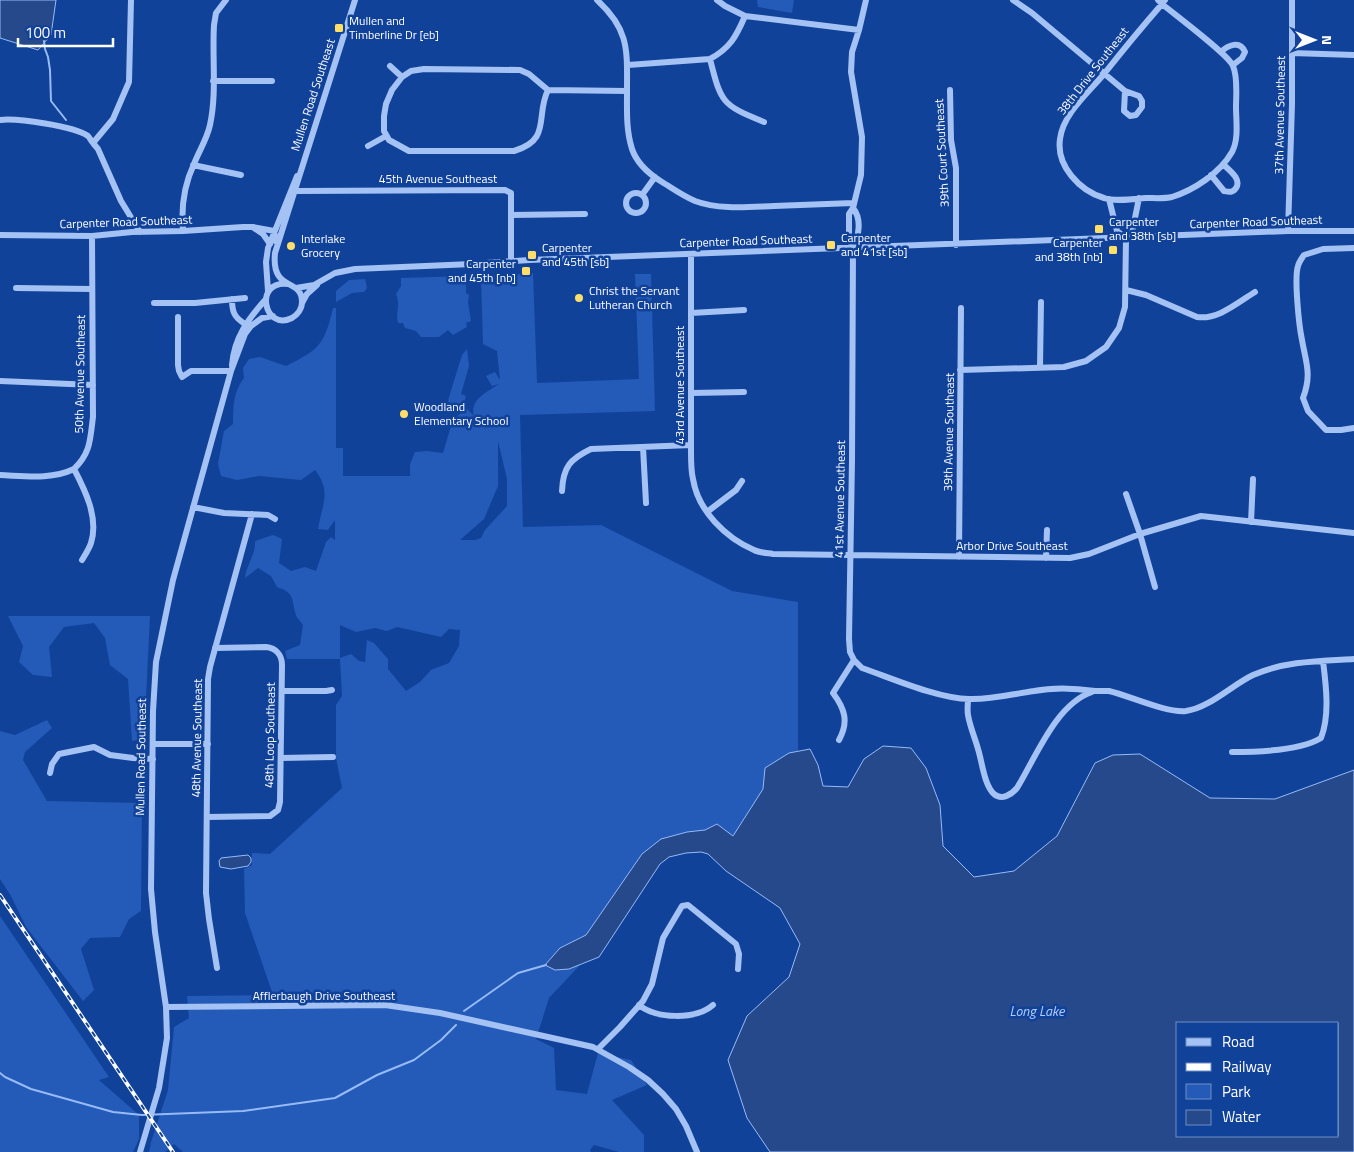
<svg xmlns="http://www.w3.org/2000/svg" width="1354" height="1152" font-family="'Titillium Web',sans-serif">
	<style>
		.green { fill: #245ab8; fill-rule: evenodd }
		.water { fill: #25498b; stroke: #96bbf7; fill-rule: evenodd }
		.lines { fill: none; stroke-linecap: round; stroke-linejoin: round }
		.stream { stroke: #96bbf7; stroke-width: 2 }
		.minor { stroke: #a4c2f4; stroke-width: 6 }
		.rail-casing { stroke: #fff; stroke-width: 4 }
		.rail { stroke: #11429a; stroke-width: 2; stroke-dasharray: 5.5; stroke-linecap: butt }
		.poi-dot { fill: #ffdf67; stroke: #11429a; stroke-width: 2 }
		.labels { text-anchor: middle; stroke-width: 5; stroke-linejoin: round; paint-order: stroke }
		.poi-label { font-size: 12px; fill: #fff; stroke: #11429a; text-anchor: start }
		.street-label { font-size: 12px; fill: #fff; stroke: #11429a }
		.water-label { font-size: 14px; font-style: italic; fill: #b1cdfb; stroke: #11429a }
	</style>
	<rect width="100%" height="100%" fill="#11429a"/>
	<path class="green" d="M757 0H794L792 13 758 7Z
		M533 273 537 383 639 379 635 274H651L655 411 520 415 523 527 601 525 732 591 798 602V751L789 753 765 768 763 789 733 836 717 824 705 830 687 832 642 854 586 935 560 948 546 965C558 972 568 970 581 964L549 998 536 1039 554 1048 556 1090 587 1094 598 1053 631 1060 647 1085 612 1100 644 1135V1152H619L594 1145 590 1150 591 1152H183L174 1144 165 1152H149L151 1142 168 1090 174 1027 189 1018 187 996 273 995 245 913 244 869 252 865V853L270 854 342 788 336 758V705L342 696 340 659H287L285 651 300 645 303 625C301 622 297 618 296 615 291 600 296 593 277 587L271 576 258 568 245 578C246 565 256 555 255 541L273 535 282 539 279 563 291 571 305 567 316 571 326 542 331 537 335 540V520L328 530 318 529C322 504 332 492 315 470L301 480 259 476 237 480 221 476 218 464 224 431 233 424C233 408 233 392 244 378L243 368 249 359 260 357 286 366C320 349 324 345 333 308H336V448H343V476H410V464L415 452 427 451 443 453 453 419 467 409 474 416C469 400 487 392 499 384L492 386 486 376 495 372 500 380 497 351 483 344 481 277ZM498 441 507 479V506L485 530 481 538 475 540H460L484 519 498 486ZM340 625 356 632 375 628 387 631 397 627 441 637 449 629 460 630 459 646 449 663 431 670 420 682 406 691 388 669V659L374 643 367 640 365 662 359 661 351 654 340 658Z
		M466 276V293L469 295 468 302 471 321 466 323 467 327 453 335 448 330 439 337H421L416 331 405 328 403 323H398C395 311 401 307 396 294L401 286V278Z
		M365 279 367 288 364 292 352 293 336 302V291L349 280Z
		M467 349 469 366 461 394 466 396 463 407 448 402 449 397 462 355Z
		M8 616H150L144 739 132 741 128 679 110 665 105 638 94 623 64 627 49 647 52 677 33 675 19 662 23 646Z
		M47 720 52 728 25 752 23 760 47 801 142 803 141 911 129 919 120 937 90 938 81 949 94 990 83 1001 26 927 11 896 0 879V731L15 735Z
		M0 916 109 1077 99 1080 139 1115V1139L133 1152H0Z"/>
	<path class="water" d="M0 0H56L51 35 38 50 0 38Z
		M883 746 911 748 926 768 940 805 943 846 974 877 1014 871 1057 836 1095 763 1113 755 1140 754 1210 798 1275 799 1354 770V1152H770L747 1118 728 1060 747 1016 789 977 800 944 780 908 726 871 708 854 701 852 686 853 669 857 660 864 599 957 569 969 555 970 545 965 560 948 586 935 642 854 661 839 687 832 705 830 717 824 733 836 763 789 765 768 789 753 810 749 818 765 823 786 848 787 864 759ZM1178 1023H1338V1136H1178Z
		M248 855 251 858V862L248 866 231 869 220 867 219 861 221 858Z"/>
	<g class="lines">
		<path class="stream" d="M44 41 45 49 48 57 50 70 51 101 66 120
			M464 1011 518 973 546 965
			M0 1073 5 1077 31 1089 113 1112 142 1115 243 1111 335 1098 377 1075 414 1060 441 1040 456 1025"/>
		<path class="minor" d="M131 0 129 82 113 119 93 143 98 149 121 201 140 232
			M597 0C630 30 627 51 627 92 627 111 626 130 632 149 637 164 649 174 662 182 672 188 683 196 695 201 719 210 748 207 774 206 800 205 827 204 853 203
			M717 0 725 6 745 16 859 30
			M1013 0 1032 13 1125 91 1139 96 1142 101V107L1136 115 1130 116 1124 111 1125 91
			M1158 0 1162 4C1174 14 1229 55 1233 66 1238 77 1236 95 1236 107 1236 121 1239 139 1232 152 1220 173 1194 190 1172 197 1164 199 1154 198 1146 198 1133 199 1116 202 1104 198 1080 191 1056 166 1060 139 1063 114 1088 93 1104 74 1123 50 1142 27 1162 4L1165 0
			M1221 52C1228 45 1240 40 1245 52L1242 58 1233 65
			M1292 53 1354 55
			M710 59C721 103 722 105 764 122
			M628 65 710 59C730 48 736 37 745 16
			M390 66 402 77
			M213 81H272
			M548 90C535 116 552 140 514 151H409L389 140 384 131V116L386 104 392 90 402 77 411 71 424 69 520 70 529 74 548 90 627 91
			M950 90 951 140 956 168V245
			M0 120C17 118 74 126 88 136 90 138 91 141 93 143
			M368 146 386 136
			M193 165 241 175
			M1211 175 1224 191C1229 192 1233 193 1236 188 1242 179 1229 170 1223 164
			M295 191 505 190 511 193V262
			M626 203a10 10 0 1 1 20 0a10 10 0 1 1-20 0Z
			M642 195 655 177
			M1109 199 1117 231 1126 238
			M511 215 585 214
			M254 228 263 234 270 244
			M183 231C181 208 184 185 194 164 199 151 207 139 210 125 217 93 212 58 214 25L216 13 226 0
			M1288 231 1292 104V0
			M0 235 92 236 132 232 183 231 243 227H253L274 231 276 242
			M853 247C859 236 862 219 853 208
			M1354 248 1323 249 1304 255C1302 258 1299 262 1298 266 1294 278 1299 326 1302 340 1306 363 1312 374 1303 398L1308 411 1326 430H1341L1354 428
			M691 254V452C691 461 691 471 693 479 698 511 726 538 754 550 760 553 767 553 773 554L1070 558 1089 554 1140 534 1201 516 1354 533
			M288 284C253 280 264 332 292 318 297 315 302 309 302 302 302 277 271 293 275 253L355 0
			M16 288 91 289
			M296 288 314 285 335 273 355 269 472 264 529 260 1288 231H1354
			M1126 290 1146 295 1197 317C1218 320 1237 303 1255 292
			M268 291 266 262 268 248 297 176
			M232 299C232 312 234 317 245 324
			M154 303H195L245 298
			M302 303 307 294 317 285
			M691 313 744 310
			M178 317V365L179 371 182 377 191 371H231
			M232 365C234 338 248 319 266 299
			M1040 367 1041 302
			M960 370 1064 367 1086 361 1106 347 1119 328 1125 307 1126 238 1133 228 1139 198
			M0 381 93 385
			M691 393 744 392
			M643 447 646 503
			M0 475C25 476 51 480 74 469
			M562 491C563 467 570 459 591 449L691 445
			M1126 494 1140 534 1155 587
			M193 507 224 513 268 515 275 519
			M707 512 736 490 742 481
			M1251 522 1253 479
			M959 557 961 308
			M1046 558 1047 530
			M82 560C85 555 89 549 91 543 99 518 85 490 74 469 91 453 90 439 93 417L92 236
			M854 660 862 668C891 678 939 699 969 699 991 700 1012 694 1034 691 1054 687 1075 688 1095 691H1109C1130 696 1166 713 1186 711 1209 708 1232 685 1253 675 1285 661 1320 661 1354 659
			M282 691H326L332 690
			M968 699C968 704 967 710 968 715 970 727 975 738 978 749 982 761 984 785 994 794 1002 801 1012 794 1017 788 1036 757 1056 704 1092 692
			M839 740C849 722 845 709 833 693L854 660 850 652 849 639 852 460 853 247 849 239V214L853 208 861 175 862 137 851 72 852 52 859 30 866 0
			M153 744H208
			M1232 752C1256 752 1300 751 1321 738 1330 715 1326 685 1323 661
			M281 758 333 757
			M50 773 52 764 59 754 94 747 110 755 133 758 153 759
			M207 817 270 816 278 810 280 802 282 665C282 655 276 648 266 647L215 648
			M217 968 209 919 206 893 208 679 210 667 252 514
			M639 1005C656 1019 696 1020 713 1005
			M166 1007 385 1005 440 1013 593 1047 629 1067 648 1080 663 1094 676 1109 686 1126 697 1152
			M598 1049 620 1027 643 1001 652 984 663 938 682 906 688 905 736 944 739 954 738 969
			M140 1152 159 1088 167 1038 166 1007 155 932 151 889 153 711 156 662 173 580 231 371 245 334 251 326 262 318 273 316"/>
		<defs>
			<path id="rail" d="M0 895 173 1152"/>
		</defs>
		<use href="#rail" class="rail-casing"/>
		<use href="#rail" class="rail"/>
	</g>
	<g class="poi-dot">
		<rect x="334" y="23" width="10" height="10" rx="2.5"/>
		<rect x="1094" y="224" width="10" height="10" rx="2.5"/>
		<rect x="826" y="240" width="10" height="10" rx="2.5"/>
		<circle cx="291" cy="246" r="5"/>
		<rect x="1108" y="245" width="10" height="10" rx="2.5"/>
		<rect x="527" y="250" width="10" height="10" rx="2.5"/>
		<rect x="521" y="266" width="10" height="10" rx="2.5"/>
		<circle cx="579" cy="298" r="5"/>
		<circle cx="404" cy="414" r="5"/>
	</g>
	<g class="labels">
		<g class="poi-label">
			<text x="349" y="25">Mullen and<tspan x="349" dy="14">Timberline Dr [eb]</tspan></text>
			<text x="1109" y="226">Carpenter<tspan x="1109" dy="14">and 38th [sb]</tspan></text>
			<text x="841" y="242">Carpenter<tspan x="841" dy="14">and 41st [sb]</tspan></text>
			<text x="301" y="243">Interlake<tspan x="301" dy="14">Grocery</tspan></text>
			<text x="1103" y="247" text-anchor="end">Carpenter<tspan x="1103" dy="14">and 38th [nb]</tspan></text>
			<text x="542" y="252">Carpenter<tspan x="542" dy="14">and 45th [sb]</tspan></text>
			<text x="516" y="268" text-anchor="end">Carpenter<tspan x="516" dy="14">and 45th [nb]</tspan></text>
			<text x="589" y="295">Christ the Servant<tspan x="589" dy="14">Lutheran Church</tspan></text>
			<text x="414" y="411">Woodland<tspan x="414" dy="14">Elementary School</tspan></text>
		</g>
		<g class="street-label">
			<text transform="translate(1093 71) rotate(-52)" y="4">38th Drive Southeast</text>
			<text transform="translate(313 95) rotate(-72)" y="4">Mullen Road Southeast</text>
			<text transform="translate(1280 115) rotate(-89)" y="4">37th Avenue Southeast</text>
			<text transform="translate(942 153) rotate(-93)" y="4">39th Court Southeast</text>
			<text x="438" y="183">45th Avenue Southeast</text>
			<text transform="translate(126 222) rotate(-2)" y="4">Carpenter Road Southeast</text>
			<text transform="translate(1256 222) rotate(-2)" y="4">Carpenter Road Southeast</text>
			<text transform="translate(746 241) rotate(-2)" y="4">Carpenter Road Southeast</text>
			<text transform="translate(80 374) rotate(-89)" y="4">50th Avenue Southeast</text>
			<text transform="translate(680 385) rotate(-90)" y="4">43rd Avenue Southeast</text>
			<text transform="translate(949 432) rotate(-89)" y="4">39th Avenue Southeast</text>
			<text transform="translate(840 499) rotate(-89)" y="4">41st Avenue Southeast</text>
			<text x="1012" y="550">Arbor Drive Southeast</text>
			<text transform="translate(270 735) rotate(-89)" y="4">48th Loop Southeast</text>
			<text transform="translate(197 738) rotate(-89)" y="4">48th Avenue Southeast</text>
			<text transform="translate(141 757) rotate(-89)" y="4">Mullen Road Southeast</text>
			<text x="324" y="1000">Afflerbaugh Drive Southeast</text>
		</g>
		<g class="water-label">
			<text x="1037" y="1016">Long Lake</text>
		</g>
	</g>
	<rect x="1176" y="1022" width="162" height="115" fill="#11429a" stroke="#708ec2"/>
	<rect x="1186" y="1038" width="25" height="8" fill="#a4c2f4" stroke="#708ec2"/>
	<text x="1222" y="1047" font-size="15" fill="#ffffff">Road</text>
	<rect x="1186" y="1063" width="25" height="8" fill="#ffffff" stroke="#708ec2"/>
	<text x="1222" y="1072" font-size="15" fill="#ffffff">Railway</text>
	<rect x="1186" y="1084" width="25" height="15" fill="#245ab8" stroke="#708ec2"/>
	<text x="1222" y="1097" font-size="15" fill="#ffffff">Park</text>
	<rect x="1186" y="1110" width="25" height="15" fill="#25498b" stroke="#708ec2"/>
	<text x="1222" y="1122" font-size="15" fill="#ffffff">Water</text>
	<g transform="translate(1314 40) rotate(90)" stroke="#11429a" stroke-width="4" paint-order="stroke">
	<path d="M0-4L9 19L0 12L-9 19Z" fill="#ffffff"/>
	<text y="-8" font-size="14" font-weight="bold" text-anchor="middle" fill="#ffffff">N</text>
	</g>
	<path d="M18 38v8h95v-8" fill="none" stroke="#ffffff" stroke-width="2.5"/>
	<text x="25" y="38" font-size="15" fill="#ffffff" stroke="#11429a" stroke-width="4" paint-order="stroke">100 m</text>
</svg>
